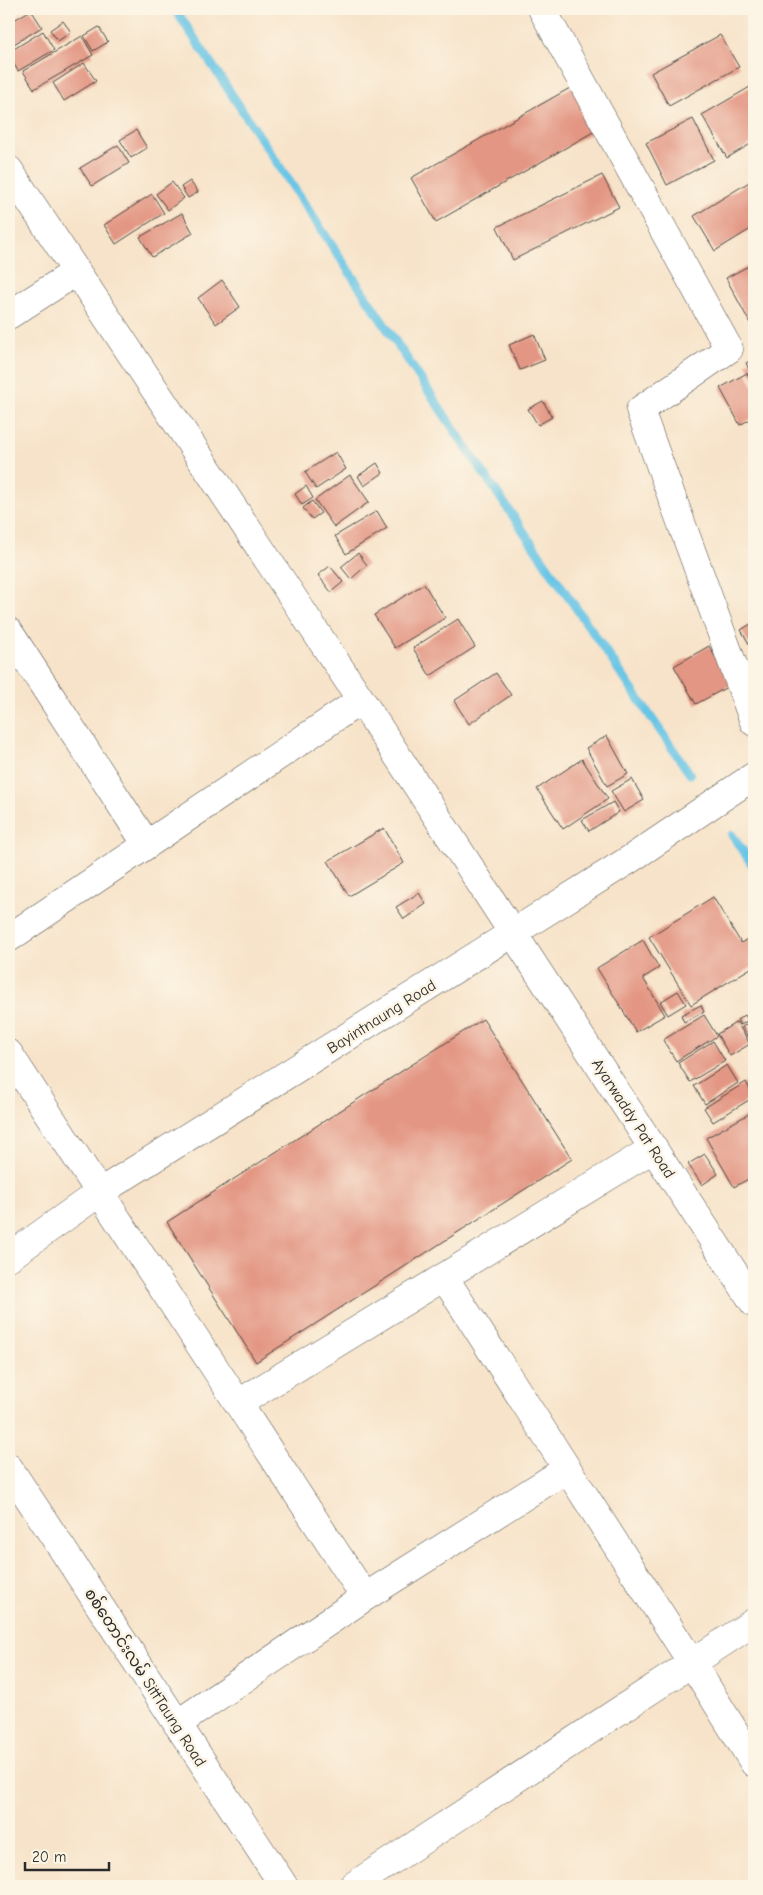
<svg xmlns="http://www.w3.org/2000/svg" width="763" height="1895" font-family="'Comic Neue','Noto Sans Myanmar',sans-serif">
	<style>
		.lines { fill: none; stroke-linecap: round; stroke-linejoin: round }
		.stream { stroke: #67c5e5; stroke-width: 9 }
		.building { fill: #e39683 }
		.minor-casing { stroke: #4a4743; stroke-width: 29 }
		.minor { stroke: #fff; stroke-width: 28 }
		.labels { text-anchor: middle; stroke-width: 5; stroke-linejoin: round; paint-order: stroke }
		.street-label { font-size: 16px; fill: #2b2b2b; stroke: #fcf5e5 }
	</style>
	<rect width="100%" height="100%" fill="#fcf5e5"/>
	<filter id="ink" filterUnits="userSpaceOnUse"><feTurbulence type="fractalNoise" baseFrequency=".02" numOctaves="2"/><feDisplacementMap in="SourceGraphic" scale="10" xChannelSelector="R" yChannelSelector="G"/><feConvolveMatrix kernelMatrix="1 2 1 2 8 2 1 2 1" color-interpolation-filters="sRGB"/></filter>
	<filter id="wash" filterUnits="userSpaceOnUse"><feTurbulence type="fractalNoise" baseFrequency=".0096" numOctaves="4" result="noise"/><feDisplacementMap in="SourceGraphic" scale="20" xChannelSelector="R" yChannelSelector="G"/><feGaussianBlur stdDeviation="1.12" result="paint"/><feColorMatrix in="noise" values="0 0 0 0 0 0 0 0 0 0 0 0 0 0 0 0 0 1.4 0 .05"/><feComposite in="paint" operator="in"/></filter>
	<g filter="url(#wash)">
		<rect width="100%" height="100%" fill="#f7e3c9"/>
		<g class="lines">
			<path class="stream" d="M175 9 467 449 690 774
				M732 835 754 867"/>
		</g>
		<g id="blocks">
			<path class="building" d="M31 10 42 27 9 47V23Z
				M63 21 71 32 58 41 50 30Z
				M99 27 108 42 93 51 84 36Z
				M43 31 54 50 18 71 9 56V52Z
				M720 35 739 67 669 106 651 73Z
				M82 36 93 55 34 89 23 71Z
				M84 63 96 81 64 101 53 83Z
				M577 84 602 127 436 222 411 178Z
				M750 87 754 94V142L727 158 702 115Z
				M693 119 714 160 667 185 646 143Z
				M136 130 147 148 131 158 120 140Z
				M118 145 129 163 92 186 80 168Z
				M602 175 619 207 513 260 497 227Z
				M754 179V227L715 251 694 216Z
				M190 181 198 192 188 198 181 187Z
				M172 182 184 198 168 210 156 194Z
				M152 194 164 213 116 244 104 225Z
				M182 213 193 233 152 257 140 237Z
				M754 263V321L750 323 726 278Z
				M222 280 240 307 216 324 198 298Z
				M534 334 545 360 520 370 509 345Z
				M754 359V380L746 363Z
				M747 373 754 387V417L740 425 720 388Z
				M543 401 552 417 538 425 528 409Z
				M336 452 346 469 316 489 305 472Z
				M377 463 383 473 364 486 358 476Z
				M350 475 369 502 334 527 315 500Z
				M306 486 313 498 302 505 295 494Z
				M312 501 321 513 312 519 303 508Z
				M377 511 387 528 346 554 335 536Z
				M358 553 367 565 351 579 341 567Z
				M330 566 343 582 331 592 318 575Z
				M424 584 445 618 395 648 374 615Z
				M458 619 475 647 430 676 413 648Z
				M754 622V648L752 649 741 630Z
				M709 646 731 685 696 704 674 666Z
				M496 673 511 695 469 724 454 701Z
				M607 736 628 774 607 786 586 748Z
				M582 759 608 799 563 829 537 789Z
				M632 779 644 800 624 812 611 791Z
				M613 802 619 812 589 831 582 820Z
				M384 828 404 863 349 896 328 861Z
				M419 893 426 904 404 919 396 907Z
				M713 897 741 943 749 938 754 946V966L691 1005 649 937Z
				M643 940 659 968 643 978 665 1015 636 1032 597 968Z
				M678 991 686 1004 668 1015 660 1002Z
				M701 1005 704 1012 684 1022 681 1015Z
				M704 1015 717 1036 676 1061 663 1040Z
				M745 1015 748 1020 741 1025 737 1020Z
				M483 1019 572 1159 256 1362 167 1222Z
				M737 1022 750 1044 730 1056 717 1034Z
				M748 1023 754 1034V1041L752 1043 742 1027Z
				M713 1041 725 1061 690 1082 678 1063Z
				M727 1065 738 1083 705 1104 694 1086Z
				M746 1082 754 1097 713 1122 704 1108Z
				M754 1111V1176L734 1187 706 1138Z
				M705 1154 718 1174 702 1185 688 1164Z"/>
		</g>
	</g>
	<g filter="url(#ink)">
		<use href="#blocks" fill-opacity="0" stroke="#4a4743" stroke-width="1"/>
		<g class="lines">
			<defs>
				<path id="minor" d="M542 9 729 349 640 410 754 722
					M9 170 361 700 754 1303
					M9 315 76 272
					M9 632 147 845
					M9 938 361 700
					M9 1054 365 1597
					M9 1257 100 1192 632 858 754 776
					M444 1277 692 1663 754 1763
					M239 1403 654 1148
					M9 1468 284 1886
					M177 1724 365 1597 567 1469
					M353 1886 754 1622"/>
			</defs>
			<use href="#minor" class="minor-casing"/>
			<use href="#minor" class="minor"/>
		</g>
	</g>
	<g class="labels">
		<g class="street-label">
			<text transform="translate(381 1016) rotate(-32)" y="6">Bayintnaung Road</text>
			<text transform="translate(634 1118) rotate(57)" y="6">Ayarwaddy Pat Road</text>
			<text transform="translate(146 1677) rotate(57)" y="6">စစ်တောင်းလမ် SittTaung Road</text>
		</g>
	</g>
	<rect width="763" height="1895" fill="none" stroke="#fcf5e5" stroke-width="30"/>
	<path d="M25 1862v8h84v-8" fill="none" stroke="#2b2b2b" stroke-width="2.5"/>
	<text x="32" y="1862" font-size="15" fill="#2b2b2b" stroke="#fcf5e5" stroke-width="4" paint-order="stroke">20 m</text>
</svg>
